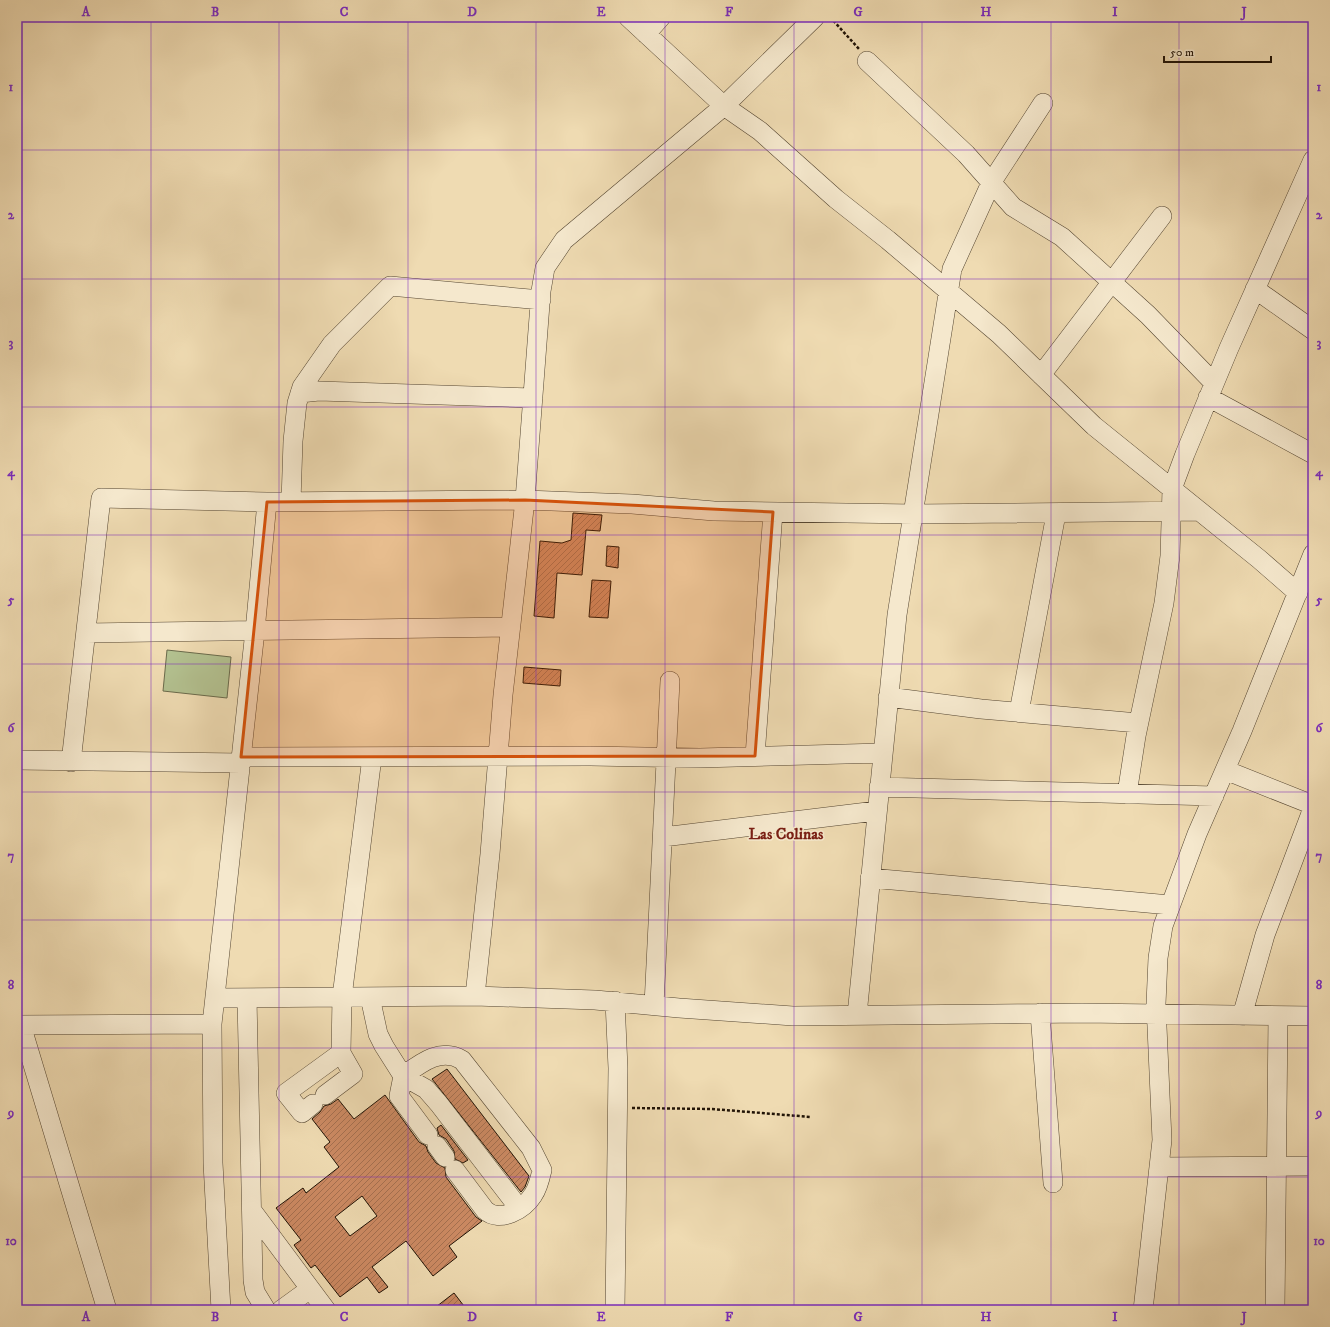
<svg xmlns="http://www.w3.org/2000/svg" width="1330" height="1327" font-family="'IM FELL DW Pica',serif">
	<style>
		.green { fill: #b3c190; stroke: #6a6a4b }
		.building { fill: url(#building-hatch); stroke: #201306; fill-rule: evenodd }
		.lines { fill: none; stroke-linecap: round; stroke-linejoin: round }
		.minor-casing { stroke: #544531; stroke-width: 20 }
		.path { stroke: #201306; stroke-width: 2.5; stroke-dasharray: 3 2; stroke-linecap: butt }
		.minor { stroke: #f5e8cd; stroke-width: 19 }
		.marked { fill: #d4520b; fill-opacity: 0.2; stroke: #d4520b; stroke-width: 3; stroke-linejoin: round }
		.grid { fill: none; stroke: #7b2cbf; stroke-width: 1; stroke-opacity: 0.55 }
		.labels { text-anchor: middle; stroke-width: 3; stroke-linejoin: round; paint-order: stroke }
		.district-label { font-size: 16px; font-weight: bold; fill: #7a1f14; stroke: #f5e8cd }
		.neatline { fill: none; stroke: #7b2cbf; stroke-width: 1.5 }
		.grid-label { font-size: 13px; text-anchor: middle; font-weight: bold; fill: #7b2cbf }
	</style>
	<defs>
		<pattern id="building-hatch" width="6" height="6" patternUnits="userSpaceOnUse"><rect width="6" height="6" fill="#cc8a63"/><path d="M-1 1l2-2M0 6l6-6M5 7l2-2" fill="none" stroke="#a57050"/></pattern>
	</defs>
	<rect width="100%" height="100%" fill="#efdbb2"/>
	<filter id="stains"><feTurbulence type="fractalNoise" baseFrequency=".005" numOctaves="4"/><feColorMatrix values="0 0 0 0 .2 0 0 0 0 .09 0 0 0 0 .02 0 0 0 .5 -.17"/></filter>
	<radialGradient id="worn" r=".72"><stop offset=".6" stop-color="#630" stop-opacity="0"/><stop offset="1" stop-color="#630" stop-opacity=".3"/></radialGradient>
	<path class="green" d="M167 650 231 657 227 698 163 691Z"/>
	<path class="building" d="M573 513 602 515 600 531 586 530 582 575 557 573 554 618 534 616 540 541 562 543 571 540Z
		M607 546 619 547 618 568 606 566Z
		M592 580 611 581 608 618 589 617Z
		M524 667 561 670 560 686 523 683Z
		M447 1069 529 1176 525 1187 521 1192 432 1079Z
		M385 1095 419 1142 426 1146 428 1152 436 1163 445 1168 446 1177 476 1217 482 1221 449 1246 457 1257 433 1276 406 1241 372 1267 388 1287 379 1293 367 1277 340 1297 315 1265 311 1268 294 1245 301 1240 276 1208 303 1188 306 1193 339 1167 324 1147 330 1142 312 1119 320 1112 324 1106 331 1104 338 1099 354 1119ZM362 1196 377 1216 350 1236 335 1217Z
		M441 1125 468 1160 463 1163 455 1159 454 1151 446 1139 439 1135 437 1128Z
		M454 1293 467 1310H432Z"/>
	<g class="lines">
		<defs>
			<path id="minor" d="M628 17 724 106 760 131 836 199 888 240 999 334 1094 426 1259 559 1298 593
				M646 34 661 17
				M867 61 966 154 1013 207 1062 237 1148 315 1214 383
				M1255 289 1313 330
				M1041 375 1162 216
				M300 393 319 391 533 398
				M1208 397 1313 454
				M291 502 293 441 297 403 302 387 332 344 390 286 541 300
				M86 633 510 627
				M888 697 981 709 1138 723
				M1019 712 1056 514
				M755 756 773 512
				M241 757 590 756 700 758 882 753
				M17 760 241 763
				M71 762 101 498 267 502 525 500 632 504 714 511 914 514 1198 511
				M1225 770 1313 805
				M879 787 1214 796
				M1127 794 1136 736 1164 603 1170 556 1172 489 1185 454 1229 348 1313 160
				M663 837 876 811
				M870 878 1170 905
				M475 996 490 854 503 695 525 500 541 291 545 268 564 240 724 106 815 17
				M370 997 378 1034 384 1046 403 1076 426 1089 439 1104 519 1208
				M215 998 475 996 595 1000 679 1008 793 1016 1082 1013 1313 1016
				M247 998 253 1280 255 1292 266 1310
				M615 1001 618 1068 615 1310
				M654 1005 670 681
				M1040 1013 1053 1183
				M857 1015 897 615 952 269 991 183 1043 103
				M1242 1016 1265 935 1313 808
				M17 1025 212 1024
				M21 1025 107 1310
				M325 1095 353 1074 341 1053 342 997 372 757
				M313 1104 302 1113 286 1093 341 1053
				M428 1135 399 1096 403 1076C421 1063 441 1047 462 1060L531 1148 542 1170C540 1179 538 1188 533 1195 524 1209 500 1224 485 1210L455 1170
				M437 1146 445 1157
				M1159 1167 1313 1166
				M253 1212 326 1310
				M221 1310 213 1163 212 1024 255 631 267 502
				M281 1310 310 1289
				M1143 1310 1162 1140 1156 1004 1158 958 1163 926 1197 834 1242 731 1313 554
				M1275 1310 1278 1016"/>
		</defs>
		<use href="#minor" class="minor-casing"/>
		<path class="path" d="M830 17 859 49
			M632 1108 712 1109 811 1117"/>
		<use href="#minor" class="minor"/>
	</g>
	<path class="marked" d="M525 500 773 512 755 756 241 757 267 502Z"/>
	<path class="grid" d="M151 17V1310M279 17V1310M408 17V1310M536 17V1310M665 17V1310M794 17V1310M922 17V1310M1051 17V1310M1179 17V1310M17 150H1313M17 279H1313M17 407H1313M17 535H1313M17 664H1313M17 792H1313M17 920H1313M17 1048H1313M17 1177H1313"/>
	<g class="labels">
		<g class="district-label">
			<text x="786" y="839">Las Colinas</text>
		</g>
	</g>
	<rect width="1330" height="1327" fill="none" stroke="#efdbb2" stroke-width="44"/>
	<path d="M1164 56v6h107v-6" fill="none" stroke="#201306" stroke-width="2"/>
	<text x="1170" y="56" font-size="12" fill="#201306" stroke="#f5e8cd" stroke-width="3" paint-order="stroke">50 m</text>
	<rect x="22" y="22" width="1286" height="1283" class="neatline"/>
	<g class="grid-label">
		<text x="86" y="16">A</text>
		<text x="215" y="16">B</text>
		<text x="344" y="16">C</text>
		<text x="472" y="16">D</text>
		<text x="601" y="16">E</text>
		<text x="729" y="16">F</text>
		<text x="858" y="16">G</text>
		<text x="986" y="16">H</text>
		<text x="1115" y="16">I</text>
		<text x="1244" y="16">J</text>
		<text x="11" y="91">1</text>
		<text x="1319" y="91">1</text>
		<text x="11" y="219">2</text>
		<text x="1319" y="219">2</text>
		<text x="11" y="347">3</text>
		<text x="1319" y="347">3</text>
		<text x="11" y="476">4</text>
		<text x="1319" y="476">4</text>
		<text x="11" y="604">5</text>
		<text x="1319" y="604">5</text>
		<text x="11" y="732">6</text>
		<text x="1319" y="732">6</text>
		<text x="11" y="860">7</text>
		<text x="1319" y="860">7</text>
		<text x="11" y="989">8</text>
		<text x="1319" y="989">8</text>
		<text x="11" y="1117">9</text>
		<text x="1319" y="1117">9</text>
		<text x="11" y="1245">10</text>
		<text x="1319" y="1245">10</text>
		<text x="86" y="1321">A</text>
		<text x="215" y="1321">B</text>
		<text x="344" y="1321">C</text>
		<text x="472" y="1321">D</text>
		<text x="601" y="1321">E</text>
		<text x="729" y="1321">F</text>
		<text x="858" y="1321">G</text>
		<text x="986" y="1321">H</text>
		<text x="1115" y="1321">I</text>
		<text x="1244" y="1321">J</text>
	</g>
	<rect width="100%" height="100%" filter="url(#stains)"/>
	<rect width="100%" height="100%" fill="url(#worn)"/>
</svg>
